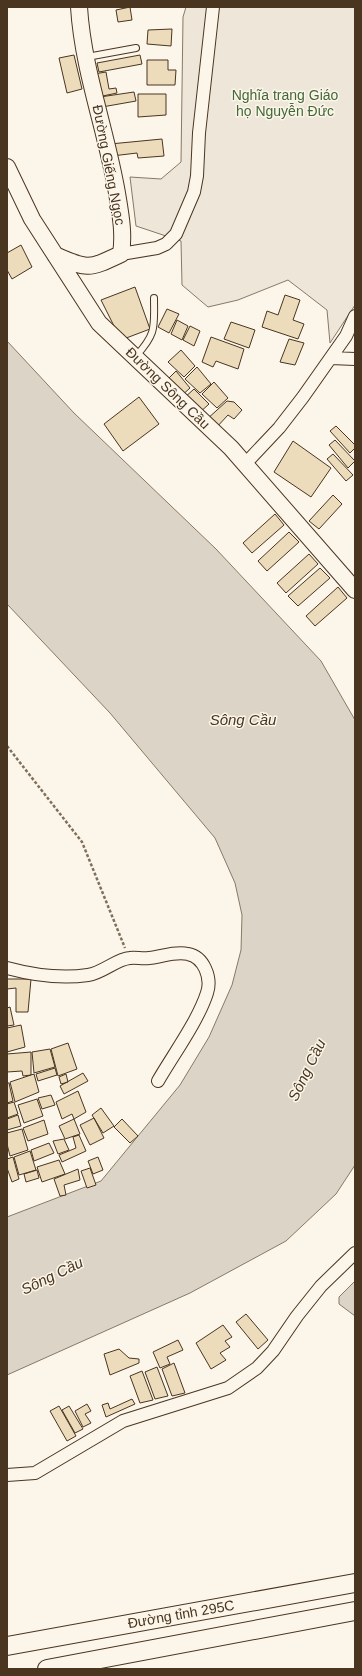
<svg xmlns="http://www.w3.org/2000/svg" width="362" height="1676" font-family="Arial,sans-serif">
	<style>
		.green { fill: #ede6d9; stroke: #887966 }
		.water { fill: #dcd4c6; stroke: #887966 }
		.building { fill: #ecdcbc; stroke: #4a3520 }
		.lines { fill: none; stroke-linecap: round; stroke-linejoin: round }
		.service-casing { stroke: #4a3520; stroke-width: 8 }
		.minor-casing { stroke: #4a3520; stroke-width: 14 }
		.secondary-casing { stroke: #4a3520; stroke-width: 18 }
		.primary-casing { stroke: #4a3520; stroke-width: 20 }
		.path { stroke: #7f6f5c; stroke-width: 2.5; stroke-dasharray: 3 2; stroke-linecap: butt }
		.service { stroke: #fbf6e9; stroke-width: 6 }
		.minor { stroke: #fbf6e9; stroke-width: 12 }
		.secondary { stroke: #fbf6e9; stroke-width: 16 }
		.primary { stroke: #fbf6e9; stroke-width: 18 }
		.labels { text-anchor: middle; stroke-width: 3; stroke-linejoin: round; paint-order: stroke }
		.park-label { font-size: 14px; fill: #436837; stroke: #fbf6e9 }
		.street-label { font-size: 14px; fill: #4a3520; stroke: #fbf6e9 }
		.water-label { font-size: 15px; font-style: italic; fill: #4a3520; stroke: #fbf6e9 }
	</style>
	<rect width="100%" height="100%" fill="#fbf6e9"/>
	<path class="green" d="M186 7H355V305L330 343 327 310 288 280 238 300 208 307 182 285 181 241 136 226 130 177 161 179 181 162 183 17Z"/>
	<path class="water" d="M7 341 74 413 216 549 321 661 355 720V1165L336 1194 286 1241 190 1293 7 1375V1217L101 1181 180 1085 209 1037 232 985 241 950 242 915 235 883 215 838 110 713 7 604Z
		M355 1281V1316L339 1304V1297Z"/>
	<path class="building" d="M130 7 132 20 118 22 116 10Z
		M172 29 171 46 147 44 148 30Z
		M74 55 82 89 67 93 59 58Z
		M140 55 142 64 99 72 97 63Z
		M147 60H168V70H176L175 85H147Z
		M106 72 109 89 116 88 117 93 98 97 94 74Z
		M134 92 136 101 102 107 100 97Z
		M138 94H166V115L138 117Z
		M162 139 164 156 138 158 137 153 112 156 110 144Z
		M21 245 32 267 12 279 7 270V253Z
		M135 287 150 329 121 340 101 300Z
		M285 295 300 300 293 320 304 324 298 339 262 327 267 311 278 315Z
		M167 309 179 314 169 333 158 327Z
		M177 320 188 326 182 340 171 334Z
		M231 322 255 330 249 348 224 339Z
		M190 326 200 331 194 346 183 340Z
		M211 337 244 349 238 369 216 361 213 367 202 362Z
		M289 339 304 343 295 365 280 362Z
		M181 350 195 366 184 377 168 362Z
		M197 367 211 384 200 393 185 379Z
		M176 371 190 388 179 398 164 383Z
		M214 382 228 398 217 408 202 394Z
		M194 389 209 404 198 414 183 399Z
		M139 397 159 424 123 451 104 424Z
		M227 401 234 402 242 410 234 419 228 415 215 429 206 420Z
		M336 426 355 445V448L350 453 330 431Z
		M335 440 355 461 348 468 329 445Z
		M293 441 331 468 311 497 274 472Z
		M333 454 353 475 346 481 327 459Z
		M333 495 342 504 319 529 309 521Z
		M275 514 284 525 252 553 243 543Z
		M289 532 299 542 267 571 258 561Z
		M309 554 318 564 286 593 277 583Z
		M320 568 330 578 298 606 288 596Z
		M338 587 347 598 315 626 306 616Z
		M7 979H31L28 1012H16V988L7 989Z
		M10 1007 14 1025 7 1026V1008Z
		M21 1025 25 1047 7 1052V1028Z
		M68 1043 77 1069 58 1076 51 1049Z
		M50 1049 55 1067 34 1073 32 1052Z
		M31 1052V1075L23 1076 22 1071 7 1072V1054Z
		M55 1068 57 1075 38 1081 36 1074Z
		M83 1073 88 1081 64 1094 60 1086Z
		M34 1074 39 1092 15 1102 10 1082Z
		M66 1074 68 1082 61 1084 59 1077Z
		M7 1083H9L13 1101 7 1103Z
		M78 1091 86 1112 74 1119 72 1114 62 1119 56 1102Z
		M51 1095 55 1105 42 1109 38 1098Z
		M37 1099 43 1116 24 1123 18 1105Z
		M14 1102 18 1114 7 1118V1104Z
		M101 1108 114 1126 103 1133 92 1115Z
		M18 1115 21 1126 7 1130V1119Z
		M94 1118 104 1138 90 1145 80 1125Z
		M74 1119 80 1134 65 1139 59 1126Z
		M122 1119 138 1136 130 1143 114 1127Z
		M44 1120 48 1134 28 1141 23 1128Z
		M22 1129 28 1150 10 1156 7 1144V1133Z
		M79 1135 86 1151 62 1162 59 1155 76 1148 73 1137Z
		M64 1139 69 1150 58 1154 53 1141Z
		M49 1143 54 1153 34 1161 31 1150Z
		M30 1151 36 1170 19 1175 14 1157Z
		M13 1157 19 1179 12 1182 7 1168V1159Z
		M98 1157 103 1170 93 1174 88 1161Z
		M59 1160 65 1174 42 1182 37 1167Z
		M90 1168 96 1185 87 1188 81 1171Z
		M78 1169 80 1180 64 1185 66 1195 60 1196 54 1179Z
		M37 1170 39 1178 26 1182 24 1174Z
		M246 1314 268 1340 258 1349 236 1322Z
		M223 1325 232 1337 225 1341 230 1347 220 1353 226 1360 211 1369 196 1343Z
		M178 1340 183 1350 167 1357 170 1364 160 1368 153 1352Z
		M119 1349 129 1358 139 1359V1363L110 1375 104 1354Z
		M174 1363 185 1393 172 1396 162 1369Z
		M157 1367 168 1396 155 1399 145 1372Z
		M142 1371 153 1400 140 1403 130 1376Z
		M132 1399 135 1404 106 1417 102 1405 108 1403 110 1409Z
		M87 1404 91 1411 85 1414 91 1423 83 1427 75 1411Z
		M59 1406 76 1436 67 1441 50 1411Z
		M69 1406 83 1429 75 1433 62 1410Z"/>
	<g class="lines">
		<defs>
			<path id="service" d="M87 57 136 48
				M136 356C157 333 154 327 154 298"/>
			<path id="minor" d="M121 254 157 248 166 244 176 234 194 192 197 176 199 133 213 7
				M331 358 355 359
				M245 464 279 428 303 397 346 336 355 316
				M7 968C33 975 61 979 88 975 103 973 116 959 130 958 136 957 142 959 149 958 162 957 174 951 188 954 204 957 212 978 207 993 198 1021 173 1055 158 1081
				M7 1475 35 1473 123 1421 228 1388 257 1368 273 1351 297 1316 321 1286 355 1253"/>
			<path id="secondary" d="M7 167 32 219 99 323 231 448 355 590
				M55 255C88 270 89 269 121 254 124 235 121 217 118 199 108 135 83 72 79 7"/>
			<path id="primary" d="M7 1646 355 1583
				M47 1669 355 1611"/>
		</defs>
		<use href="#service" class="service-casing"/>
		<use href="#minor" class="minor-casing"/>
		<use href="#secondary" class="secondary-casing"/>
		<use href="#primary" class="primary-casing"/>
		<path class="path" d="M7 746 82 842 125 948"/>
		<use href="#service" class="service"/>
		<use href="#minor" class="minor"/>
		<use href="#secondary" class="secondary"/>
		<use href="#primary" class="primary"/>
	</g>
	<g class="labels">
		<g class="park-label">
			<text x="285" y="100">Nghĩa trang Giáo<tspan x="285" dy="16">họ Nguyễn Đức</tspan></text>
		</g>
		<g class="street-label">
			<text transform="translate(109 165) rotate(79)" y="5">Đường Giếng Ngọc</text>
			<text transform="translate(168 388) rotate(44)" y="5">Đường Sông Cầu</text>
			<text transform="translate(181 1614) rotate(-10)" y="5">Đường tỉnh 295C</text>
		</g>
		<g class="water-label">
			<text x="243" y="725">Sông Cầu</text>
			<text transform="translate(307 1070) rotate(-64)" y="5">Sông Cầu</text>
			<text transform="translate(52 1276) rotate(-26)" y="5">Sông Cầu</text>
		</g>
	</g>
	<rect width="362" height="1676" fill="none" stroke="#4a3520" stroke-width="16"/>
</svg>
